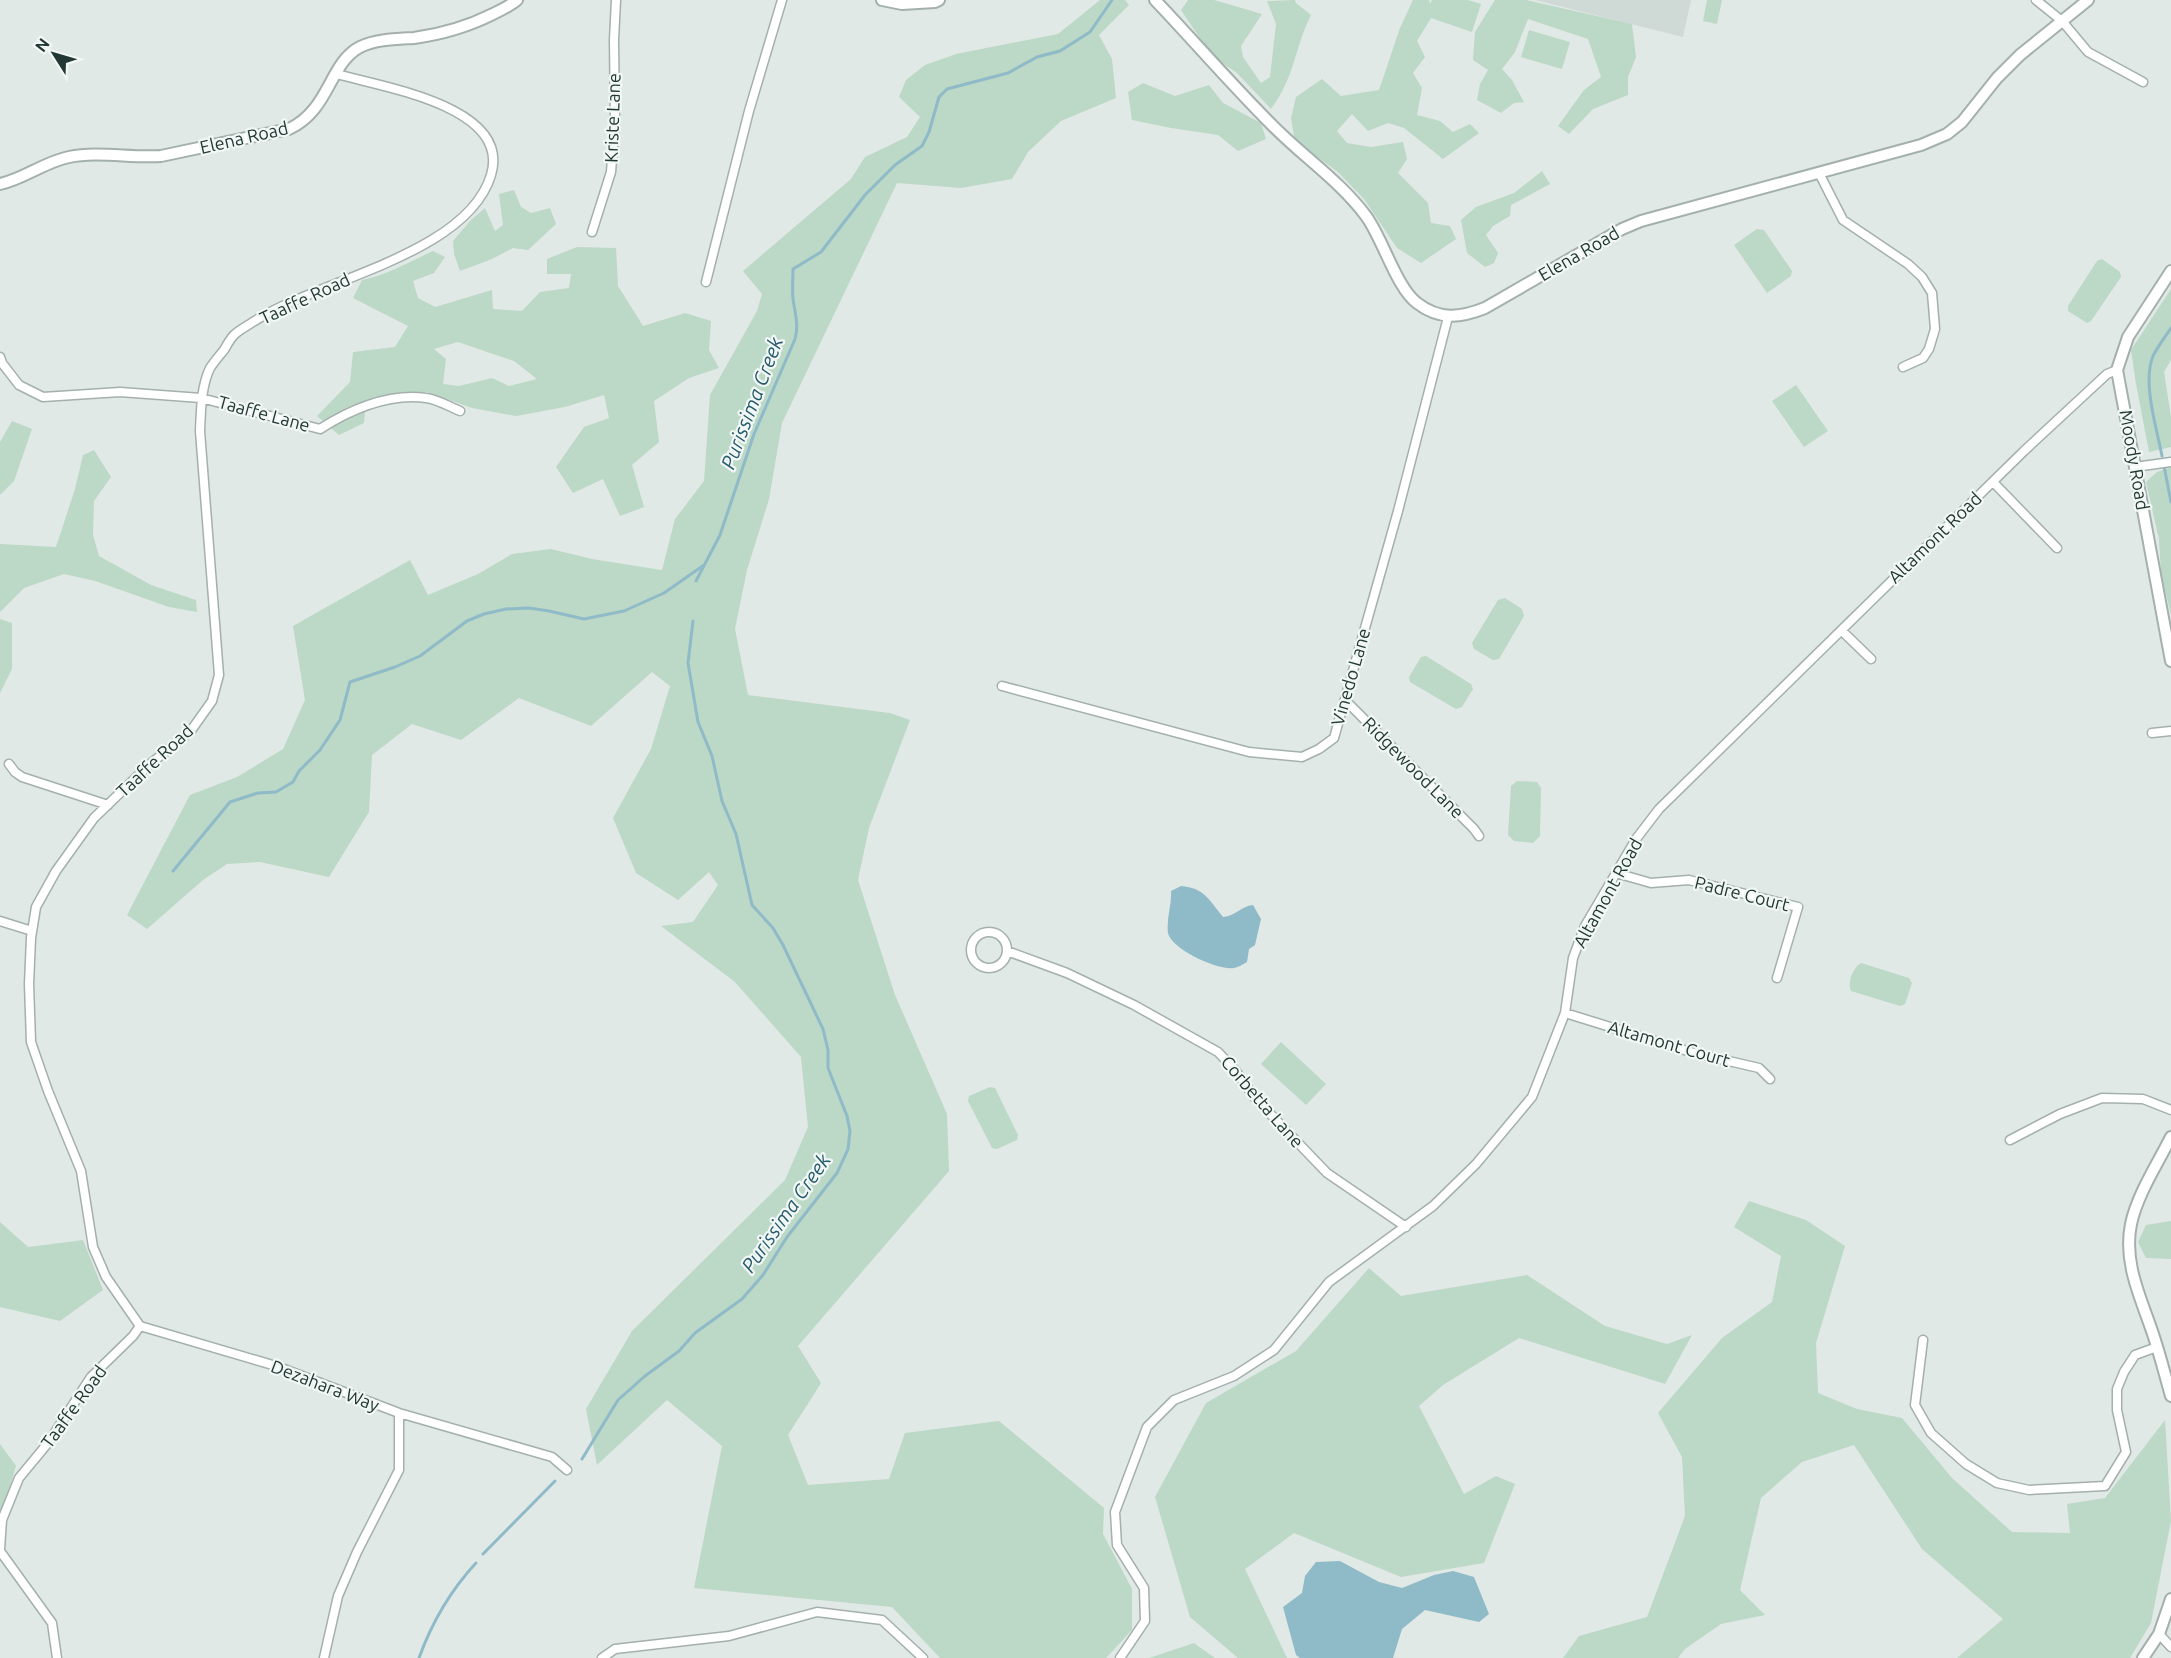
<svg xmlns="http://www.w3.org/2000/svg" width="2171" height="1658" font-family="Ubuntu,sans-serif">
	<style>
		.built { fill: #cfd9d5 }
		.green { fill: #bcd8c6; fill-rule: evenodd }
		.water { fill: #8fbac8 }
		.lines { fill: none; stroke-linecap: round; stroke-linejoin: round }
		.stream { stroke: #8fbac8; stroke-width: 3 }
		.minor-casing { stroke: #a4b0ad; stroke-width: 11 }
		.tertiary-casing { stroke: #a4b0ad; stroke-width: 14 }
		.minor { stroke: #fff; stroke-width: 8 }
		.tertiary { stroke: #fff; stroke-width: 10 }
		.labels { text-anchor: middle; stroke-width: 4.5; stroke-linejoin: round; paint-order: stroke }
		.street-label { font-size: 18px; fill: #233834; stroke: #f1f7f4 }
		.water-label { font-size: 20px; font-style: italic; fill: #255a6c; stroke: #f1f7f4 }
	</style>
	<rect width="100%" height="100%" fill="#e1e9e6"/>
	<path class="built" d="M1535 0H1691L1683 37Z"/>
	<path class="green" d="M1100 0H1125L1129 5 1099 35 1112 59 1116 98 1061 121 1028 152 1012 179 961 188 897 183 782 423 769 499 747 570 735 629 748 695 890 713 910 720 869 828 858 880 895 995 947 1114 949 1171 798 1346 821 1383 788 1435 808 1485 889 1479 905 1433 999 1421 1104 1508 1103 1534 1132 1589V1630L1106 1658H940L892 1607 694 1588 722 1446 667 1400 597 1465 586 1409 632 1331 785 1180 808 1127 801 1057 735 982 661 926 693 922 718 885 709 872 678 900 636 873 613 818 651 749 670 686 652 672 591 726 519 698 461 740 412 724 372 755 369 812 329 877 260 862 227 864 203 880 147 929 127 915 190 795 237 777 283 749 305 700 293 626 410 560 428 595 478 574 512 554 551 549 592 559 662 570 675 519 704 481 710 395 757 311 762 294 743 271 851 179 865 157 907 137 920 117 899 97 906 80 925 65 956 54 1058 34Z
		M1188 0H1214L1262 14 1241 46 1243 57 1261 83 1270 77 1276 24 1267 1 1295 0 1296 3 1311 15C1294 49 1295 77 1271 109L1237 73 1211 55 1181 10Z
		M1413 0H1429L1430 4 1432 0H1468L1481 4 1472 32 1431 18 1417 41 1425 57 1413 73 1422 88 1417 115 1440 121 1453 132 1470 124 1479 133 1443 159 1404 128 1388 123 1368 131 1352 114 1337 131 1347 143 1371 147 1403 142 1407 159 1398 173 1428 203 1431 223 1450 226 1456 239 1421 263 1397 248 1364 199 1338 172 1295 141 1291 118 1296 97 1322 79 1341 96 1379 90 1400 28Z
		M1495 0H1526L1632 24 1636 57 1628 77V95L1593 109 1569 134 1558 126 1584 90 1601 77 1588 39 1528 19 1515 52 1502 69 1512 80 1524 102 1514 103 1501 113 1477 100 1480 84 1488 70 1473 60 1475 32Z
		M1707 0H1722L1717 24 1703 21Z
		M1529 30 1570 42 1562 69 1521 57Z
		M1143 83 1175 96 1209 85 1223 103 1261 123 1266 139 1238 151 1218 135 1171 128 1132 120 1128 92Z
		M1542 171 1550 184 1511 205 1510 216 1493 226 1486 235 1498 253 1494 263 1485 267 1467 253 1461 220 1476 207 1514 193Z
		M514 190 521 207 531 213 550 208 556 224 528 250 513 248 492 259 460 271 454 254 453 241 470 221 485 208 495 231 503 225 499 194Z
		M1757 229 1764 230 1792 271 1791 276 1767 293 1734 245Z
		M577 247 616 248 618 286 643 326 685 313 711 321 709 350 719 368 689 378 654 401 659 442 632 465 644 507 620 516 603 479 573 493 556 467 584 427 609 418 604 395 565 407 516 416 472 408 427 392 366 401 364 423 339 435 317 416 350 382 353 352 395 347 408 326 353 298 362 280C387 275 409 262 433 251L445 257 434 273 413 281 418 298 435 307 492 290 493 309 522 311 540 292 569 288 571 274H547V259ZM458 342 514 361 537 379 509 386 492 378 459 386 443 384 446 359 434 349Z
		M2102 259 2120 272 2121 277 2091 321 2087 323 2068 311V306L2097 261Z
		M2171 289V360L2164 372 2171 417V447L2149 452 2136 384 2131 350Z
		M1796 385 1828 431 1804 447 1772 401Z
		M12 421 32 429 14 481 0 495V442Z
		M94 450 111 477 94 501 93 535 99 556 151 585 196 600 197 612 169 607 95 581 64 574 24 588 0 612V544L56 547 75 489 83 455Z
		M2171 467V615L2161 573 2159 539 2146 482 2157 472Z
		M1505 598 1522 609 1524 616 1499 659 1493 660 1474 649 1472 643 1498 600Z
		M0 619 12 623V669L0 693Z
		M1426 656 1471 684 1473 689 1462 707 1456 709 1410 682 1409 677 1421 657Z
		M1517 781 1537 782 1541 788 1540 836 1533 843 1514 841 1508 835 1511 786Z
		M1861 963 1909 978 1912 983 1905 1004 1900 1006 1851 991C1847 982 1853 968 1861 963Z
		M1281 1042 1326 1084 1306 1105 1261 1064Z
		M990 1087 995 1088 1018 1135 1017 1140 997 1149 992 1148 968 1101 969 1096Z
		M1749 1201 1806 1220 1845 1246 1816 1343 1818 1393 1857 1409 1902 1418 1952 1478 2012 1532 2070 1533 2067 1504 2105 1498 2165 1420 2171 1521 2151 1623 2130 1658H1957L2003 1619 1922 1549 1854 1445 1802 1462 1761 1498 1740 1590 1765 1615 1721 1624 1685 1649 1678 1658H1563L1579 1636 1647 1617 1685 1516 1682 1457 1658 1413 1722 1338 1772 1302 1781 1256 1734 1227Z
		M2171 1221V1259L2146 1258 2138 1242 2146 1225Z
		M0 1222 28 1247 83 1240 103 1290 60 1321 0 1307Z
		M1369 1268 1401 1296 1527 1275 1605 1326 1667 1344 1692 1335 1665 1384 1519 1338 1443 1385 1419 1406 1464 1494 1496 1476 1515 1484 1484 1563 1401 1577 1294 1533 1245 1569 1287 1658H1238L1190 1617 1155 1497 1206 1403 1296 1351Z
		M0 1444 16 1466 0 1518Z
		M1194 1643 1215 1658H1149Z"/>
	<path class="water" d="M1181 886C1205 888 1209 900 1223 917 1236 916 1241 906 1253 905L1261 919 1255 945 1249 949 1247 962C1243 964 1239 967 1234 968 1218 971 1171 949 1168 933 1166 919 1172 905 1171 891Z
		M1340 1561 1379 1582 1402 1588 1434 1575 1453 1571 1474 1577 1489 1614 1479 1622 1425 1610 1402 1629 1393 1658H1300L1296 1655 1283 1607 1302 1593 1305 1576 1316 1562Z"/>
	<g class="lines">
		<path class="stream" d="M2162 456C2157 429 2142 383 2153 356 2158 346 2165 337 2171 328
			M2164 466 2171 502
			M696 581 720 535 754 434 795 339C799 325 795 313 793 299 792 289 793 279 793 269L821 252 865 195 895 165 922 146 929 132 939 97 947 89 1008 73 1037 57 1060 51 1090 32 1112 0
			M173 871 230 802 258 793 276 792 293 782 299 771 320 750 340 720 350 682 395 667 420 656 467 621 484 614 506 609 529 608 549 611 584 619 624 611 664 593 704 565
			M582 1459 618 1400 645 1376 679 1351 695 1333 742 1299 763 1275 787 1237 837 1173 848 1149 850 1131 847 1116 828 1068V1050L823 1029 783 945 773 928 752 905 736 834 722 801 712 756 698 722 688 663 693 621
			M483 1554 555 1481
			M419 1658C432 1622 450 1591 476 1563"/>
		<defs>
			<path id="minor" d="M2036 0 2062 21 2088 52 2143 82
				M1819 173 1843 220 1908 264 1922 277 1932 293 1935 329 1929 349 1923 358 1903 367
				M592 232 611 172 615 122 614 40 616 0
				M706 282 749 111 782 0
				M0 357 2 363 19 385 43 397 120 392 201 398 320 429C350 410 388 393 426 398 437 399 450 407 460 411
				M2135 467 2171 462
				M1993 482 2057 548
				M1842 631 1871 659
				M1002 686 1249 752 1302 757 1319 749 1334 738 1398 511 1448 317
				M1345 700 1474 829 1479 836
				M2152 733 2171 731
				M9 764 15 772 22 777 108 805
				M1616 873 1651 883 1689 880 1798 907 1777 978
				M0 921 32 931
				M971 950a18 18 0 1 1 36 0a18 18 0 1 1-36 0Z
				M1007 951 1067 973 1134 1005 1218 1052 1235 1070 1255 1098 1327 1173 1406 1227
				M1565 1013 1694 1053 1759 1068 1770 1079
				M2010 1140 2060 1114 2102 1098 2143 1099 2171 1110
				M140 1326 276 1366 399 1413V1470L357 1552 338 1596 324 1658
				M1923 1340 1915 1405 1931 1433 1966 1464 1997 1483 2029 1490 2105 1486 2126 1452 2117 1410V1389L2124 1372 2135 1355 2157 1347
				M399 1413 552 1457 567 1470
				M0 1549 2 1520 19 1478 48 1443 91 1377 133 1336 140 1326 106 1277 93 1247 81 1171 48 1091 31 1042 29 984 31 938 36 907 56 871 94 818 150 764 190 732 212 701 219 675 200 431C201 410 201 387 210 368 214 362 219 356 224 350 227 345 230 339 234 335 239 330 247 326 253 322 317 280 467 255 491 175 512 106 381 87 337 74
				M0 1551 52 1623 57 1658
				M2159 1634 2171 1647
				M602 1658 615 1649 729 1636 817 1612 882 1620 923 1658
				M1120 1658 1145 1621 1144 1588 1117 1545 1115 1512 1147 1427 1174 1400 1234 1376 1274 1350 1329 1282 1433 1206 1476 1164 1532 1097 1565 1013 1573 958 1585 926 1636 839 1659 809 2024 451 2107 374 2117 370"/>
			<path id="tertiary" d="M882 0 902 4 935 2 939 0
				M1155 0C1194 41 1231 84 1271 124 1301 155 1340 181 1366 216 1383 239 1396 287 1417 303 1439 320 1460 318 1485 308L1622 229 1641 221 1921 145 1947 134 1962 122 1997 78 2020 55 2088 0
				M0 184C24 179 44 162 69 157 97 151 131 158 161 156L289 129C330 110 329 63 360 47 376 39 397 39 414 38 443 34 467 27 493 14 501 10 510 6 517 0
				M2171 271 2128 337 2117 370 2171 661
				M2171 1137C2158 1163 2137 1195 2131 1224 2123 1263 2141 1298 2153 1334 2160 1355 2165 1375 2171 1396
				M2143 1658 2159 1634 2171 1599"/>
		</defs>
		<use href="#minor" class="minor-casing"/>
		<use href="#tertiary" class="tertiary-casing"/>
		<use href="#minor" class="minor"/>
		<use href="#tertiary" class="tertiary"/>
	</g>
	<g class="labels">
		<g class="street-label">
			<text transform="translate(613 118) rotate(-88)" y="6">Kriste Lane</text>
			<text transform="translate(244 138) rotate(-13)" y="6">Elena Road</text>
			<text transform="translate(1579 254) rotate(-30)" y="6">Elena Road</text>
			<text transform="translate(305 299) rotate(-25)" y="6">Taaffe Road</text>
			<text transform="translate(264 414) rotate(15)" y="6">Taaffe Lane</text>
			<text transform="translate(2134 460) rotate(80)" y="6">Moody Road</text>
			<text transform="translate(1935 538) rotate(-44)" y="6">Altamont Road</text>
			<text transform="translate(1351 677) rotate(-74)" y="6">Vinedo Lane</text>
			<text transform="translate(155 761) rotate(-43)" y="6">Taaffe Road</text>
			<text transform="translate(1413 768) rotate(45)" y="6">Ridgewood Lane</text>
			<text transform="translate(1608 893) rotate(-61)" y="6">Altamont Road</text>
			<text transform="translate(1742 894) rotate(14)" y="6">Padre Court</text>
			<text transform="translate(1669 1044) rotate(16)" y="6">Altamont Court</text>
			<text transform="translate(1262 1102) rotate(49)" y="6">Corbetta Lane</text>
			<text transform="translate(325 1386) rotate(21)" y="6">Dezahara Way</text>
			<text transform="translate(74 1407) rotate(-54)" y="6">Taaffe Road</text>
		</g>
		<g class="water-label">
			<text transform="translate(752 403) rotate(-69)" y="7">Purissima Creek</text>
			<text transform="translate(786 1213) rotate(-55)" y="7">Purissima Creek</text>
		</g>
	</g>
	<g transform="translate(54 54) rotate(307)" stroke="#f1f7f4" stroke-width="4.5" paint-order="stroke">
	<path d="M0-4.5L10 22L0 15L-10 22Z" fill="#233834"/>
	<text y="-9" font-size="16" font-weight="bold" text-anchor="middle" fill="#233834">N</text>
	</g>
</svg>
